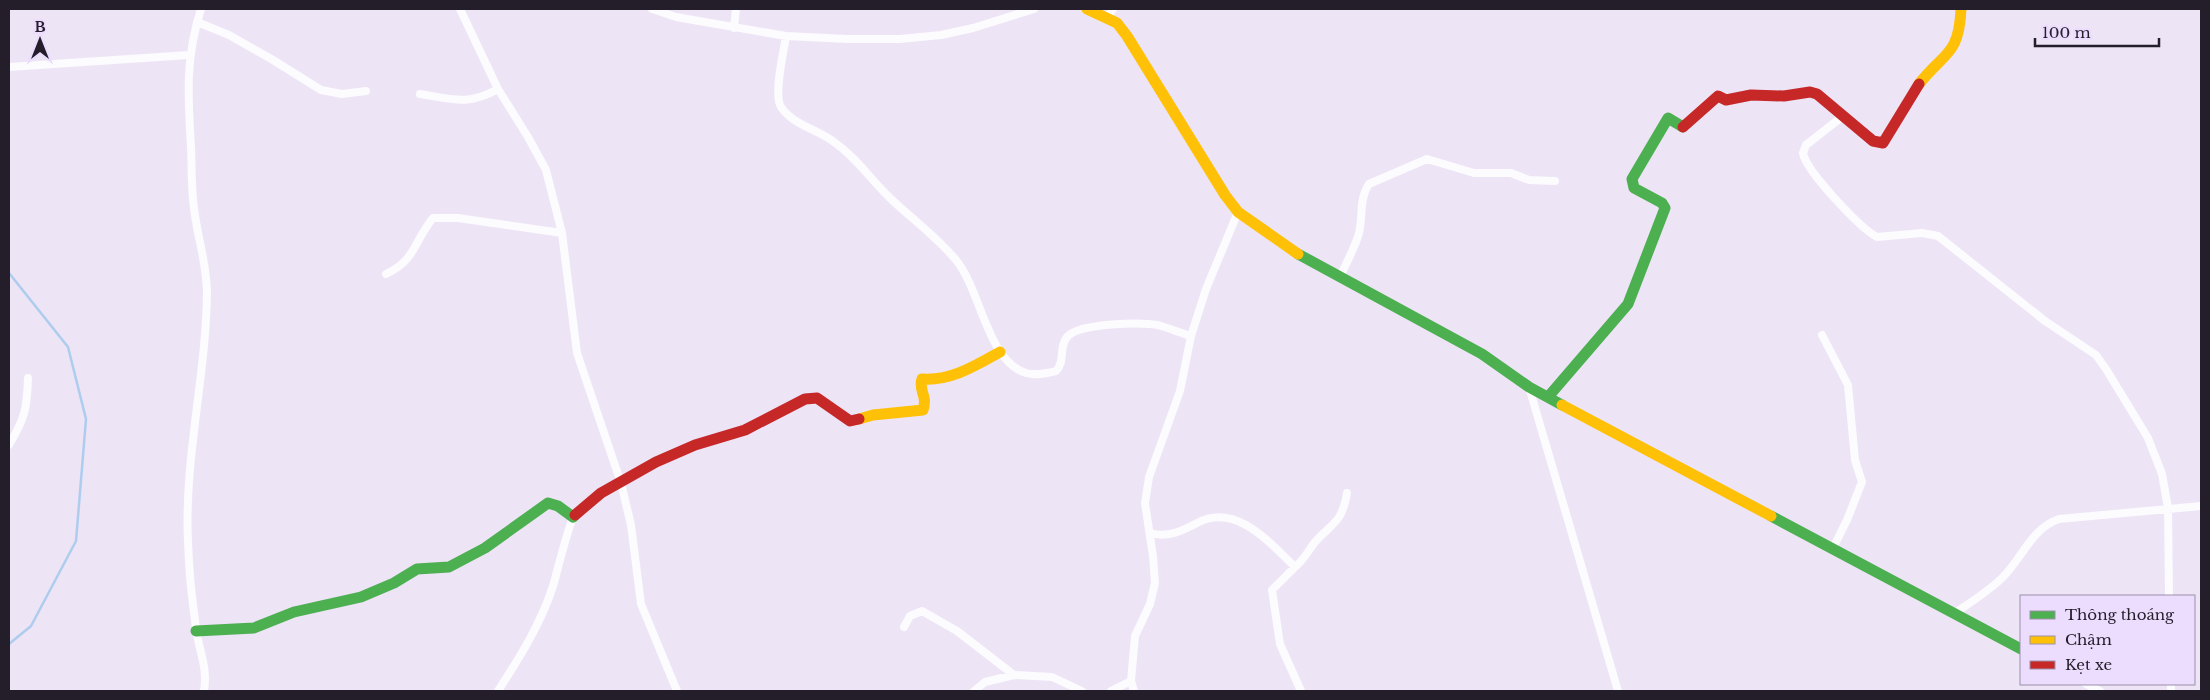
<svg xmlns="http://www.w3.org/2000/svg" width="2210" height="700" font-family="'Libre Baskerville',serif">
	<style>
		.lines { fill: none; stroke-linecap: round; stroke-linejoin: round }
		.stream { stroke: #aecdee; stroke-width: 2.5 }
		.street { stroke: #fcfbfe; stroke-width: 8 }
		.fast { stroke: #4caf50; stroke-width: 11 }
		.slow { stroke: #ffc107; stroke-width: 11 }
		.jam { stroke: #c62828; stroke-width: 11 }
	</style>
	<rect width="100%" height="100%" fill="#ede4f6"/>
	<g class="lines">
		<path class="stream" d="M9 273 68 347 86 419 76 541 31 626 9 644"/>
		<path class="street" d="M201 9C185 59 188 96 191 147 192 167 191 188 194 208 197 236 207 264 207 293 206 376 184 459 188 542 189 571 192 600 196 628 199 652 208 666 204 691
			M460 9 498 89 528 137 546 170 562 233 577 353 621 483 631 525 641 604 677 691
			M652 9 676 17 786 36 847 39H900L941 35 973 28 1034 9
			M1107 17 1113 9
			M197 22 229 35 273 60 321 90 342 94 366 91
			M734 28 736 9
			M786 36C784 51 773 95 781 107 793 125 817 129 834 142 857 158 870 179 890 198 912 219 937 237 956 260 981 290 987 361 1026 373 1036 376 1047 373 1056 371 1066 362 1058 345 1068 336 1081 323 1141 322 1158 325 1169 328 1180 333 1191 336
			M9 67 189 55
			M420 94C452 99 468 106 498 89
			M1843 116 1806 145 1803 153C1806 171 1860 228 1877 237L1922 233 1938 236 2045 321 2096 355 2106 369 2148 438 2162 474 2168 508 2169 596
			M386 274C416 260 414 241 433 218H458L562 233
			M1340 277C1346 263 1355 248 1359 233 1363 217 1359 198 1369 184L1427 159 1474 173H1511L1529 180 1555 181
			M1822 335 1848 385 1855 460 1862 482 1847 520 1833 548
			M1529 387 1618 691
			M9 445C25 418 27 409 28 378
			M1150 533C1168 538 1182 531 1197 523 1236 502 1270 543 1295 567 1304 560 1308 551 1315 542 1333 522 1342 523 1347 493
			M1295 567 1272 590 1280 644 1301 691
			M1955 613C1971 602 1989 591 2003 577 2022 558 2032 528 2059 519L2201 506
			M904 627 910 616 922 611 957 631 1014 675 1052 677 1082 691
			M2086 684 2100 691
			M498 691C520 657 542 622 554 583 560 560 565 539 573 517
			M974 691 985 682 1014 675
			M1111 691 1131 681
			M1134 691 1131 681 1135 636 1150 604 1155 583 1153 556 1145 503 1149 477 1180 391 1191 336 1206 289 1238 212
			M2171 691V684"/>
		<path class="fast" d="M1298 254 1482 354 1529 387 1562 405
			M1548 397 1628 304 1665 208 1662 203 1634 188 1632 179 1668 118 1683 127
			M1771 516 2021 649
			M196 631 254 628 294 612 361 597 394 583 417 569 449 567 485 548 548 503 558 506 573 517 575 515"/>
		<path class="slow" d="M1087 9 1117 23 1127 36 1225 195 1238 212 1298 254
			M1919 84C1944 52 1959 56 1961 9
			M1562 405 1771 516
			M859 419 873 415 923 410C928 395 918 391 922 379 951 381 975 366 1000 352"/>
		<path class="jam" d="M1683 127 1718 96 1726 100 1751 95 1784 96 1810 92 1817 94 1873 141 1883 143 1919 84
			M575 515 601 493 656 462 695 445 745 430 805 399 817 398 850 421 859 419"/>
	</g>
	<rect width="2210" height="700" fill="none" stroke="#231e2a" stroke-width="20"/>
	<rect x="2020" y="595" width="175" height="90" fill="#ecdcfe" stroke="#9c90a9"/>
	<rect x="2030" y="611" width="25" height="8" fill="#4caf50" stroke="#9c90a9"/>
	<text x="2065" y="620" font-size="15" fill="#231e2a">Thông thoáng</text>
	<rect x="2030" y="636" width="25" height="8" fill="#ffc107" stroke="#9c90a9"/>
	<text x="2065" y="645" font-size="15" fill="#231e2a">Chậm</text>
	<rect x="2030" y="661" width="25" height="8" fill="#c62828" stroke="#9c90a9"/>
	<text x="2065" y="670" font-size="15" fill="#231e2a">Kẹt xe</text>
	<g transform="translate(40 40)" stroke="#ecdcfe" stroke-width="4" paint-order="stroke">
	<path d="M0-4L9 19L0 12L-9 19Z" fill="#231e2a"/>
	<text y="-8" font-size="14" font-weight="bold" text-anchor="middle" fill="#231e2a">B</text>
	</g>
	<path d="M2035 38v8h124v-8" fill="none" stroke="#231e2a" stroke-width="2.5"/>
	<text x="2042" y="38" font-size="15" fill="#231e2a" stroke="#ecdcfe" stroke-width="4" paint-order="stroke">100 m</text>
</svg>
